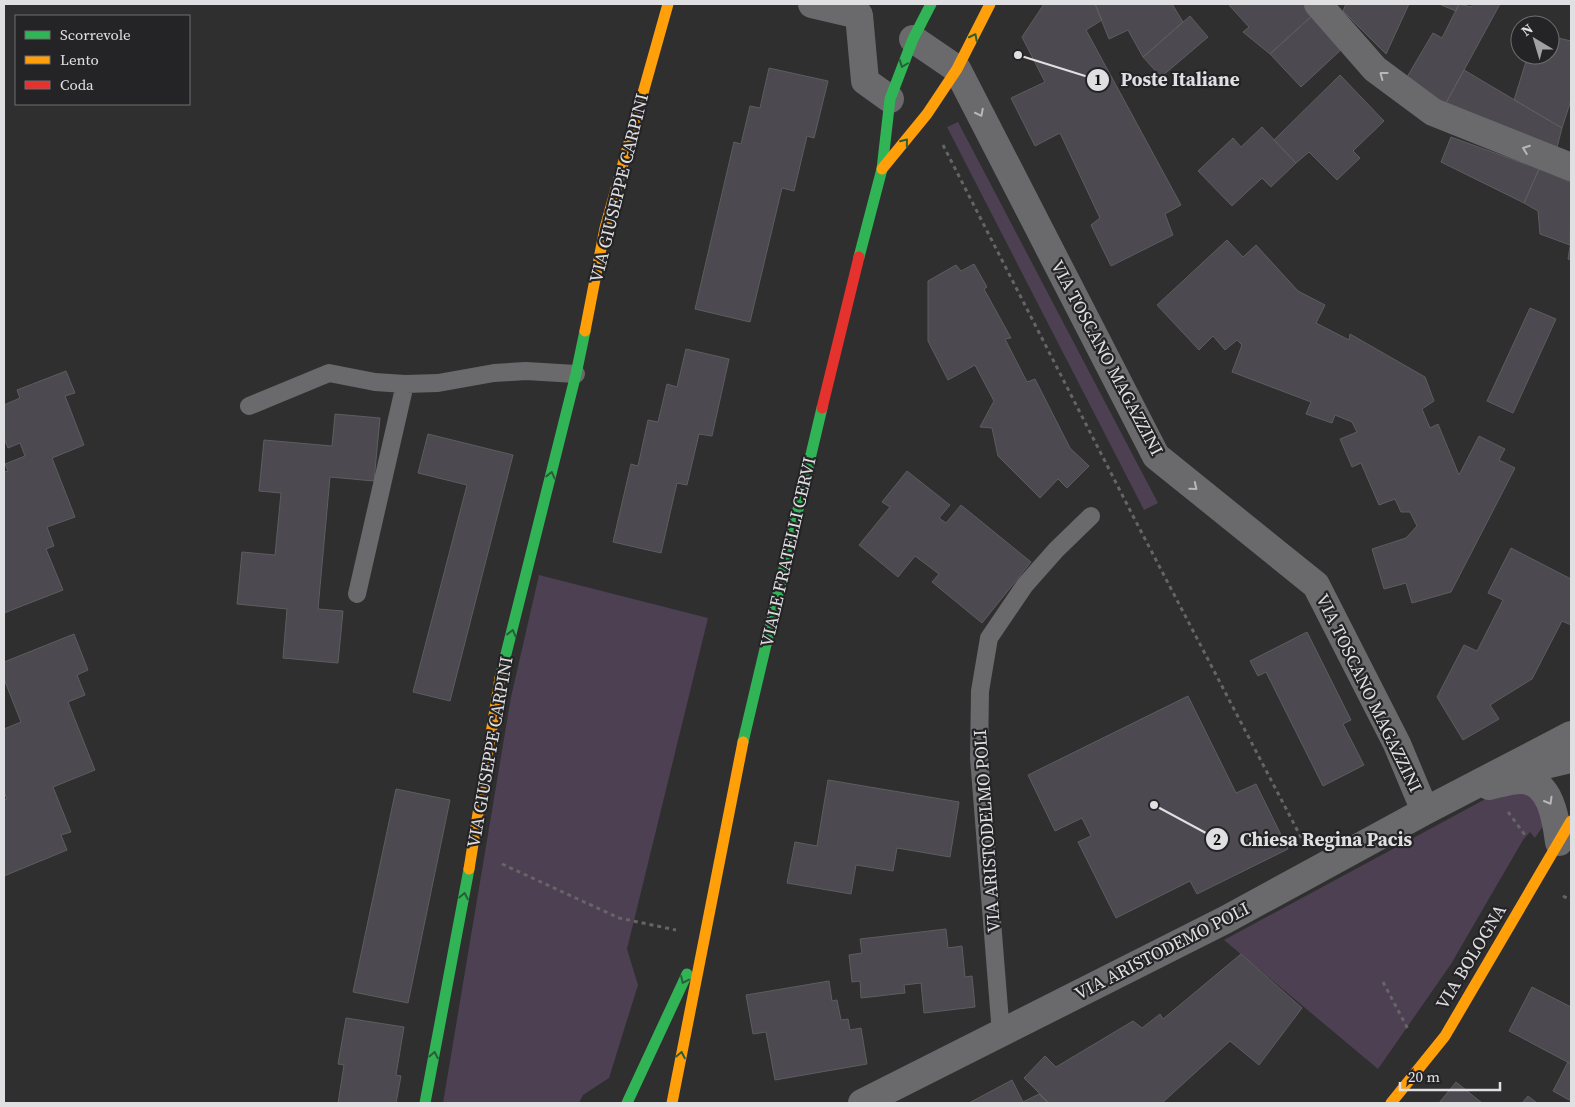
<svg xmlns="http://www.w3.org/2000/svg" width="1575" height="1107" font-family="'Source Serif 4',serif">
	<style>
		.green { fill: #4d4052 }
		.building { fill: #4c4951; stroke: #5d5d5e }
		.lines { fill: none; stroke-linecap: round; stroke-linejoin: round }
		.path { stroke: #656566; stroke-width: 3; stroke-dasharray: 4 4; stroke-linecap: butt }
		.lane { stroke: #6a6a6c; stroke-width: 18 }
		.street { stroke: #6a6a6c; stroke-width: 28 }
		.fast { stroke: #30b455; stroke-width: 11 }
		.slow { stroke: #ff9f0a; stroke-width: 11 }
		.jam { stroke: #e5322d; stroke-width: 11 }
		.oneway { stroke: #295e39 }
		.oneway2 { stroke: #b7b7b9 }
		.labels { text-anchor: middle; stroke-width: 4.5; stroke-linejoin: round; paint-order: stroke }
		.street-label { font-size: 18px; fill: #e0e0e2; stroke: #242427 }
		.leader { fill: none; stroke: #e0e0e2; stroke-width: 2 }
		.callout-dot { fill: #e0e0e2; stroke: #242427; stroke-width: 2 }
		.mark-label { font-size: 15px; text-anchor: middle; font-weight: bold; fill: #111 }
		.callout-label { font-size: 19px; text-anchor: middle; font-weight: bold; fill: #e0e0e2; stroke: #242427; stroke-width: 4.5; stroke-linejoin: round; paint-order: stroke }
	</style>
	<rect width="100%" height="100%" fill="#2f2f30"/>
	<path class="green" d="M958 122 1158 503 1144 510 947 127Z
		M539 575 708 618 627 949 638 985 609 1078 583 1095 579 1103H443L511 697Z
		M1504 789H1528L1547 820 1535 838 1530 832 1523 840 1451 964 1378 1069 1224 940Z"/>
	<path class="building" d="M1044 4H1095L1102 20 1086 30 1181 205 1165 214 1173 235 1111 266 1091 225 1100 218 1060 133 1035 146 1011 98 1045 82 1022 37Z
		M1095 4H1172L1183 22 1143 57 1128 30 1109 39Z
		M1228 4H1304L1314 14 1270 54 1243 32 1249 27Z
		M1346 4H1409L1386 54 1343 11Z
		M1439 4H1459L1456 11Z
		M1459 4 1471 7 1473 4H1500L1446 103 1437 100 1407 77 1433 33 1442 38Z
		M1314 14 1344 47 1301 87 1270 54Z
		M1190 16 1208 37 1161 77 1143 57Z
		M1550 36 1571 41V100L1562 128 1514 100 1528 55H1550Z
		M769 68 828 81 814 138 807 136 794 191 782 188 750 322 695 309 734 142 741 144 750 106 760 108Z
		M1464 70 1562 128 1555 155 1446 103Z
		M1340 75 1384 121 1353 151 1360 158 1337 180 1309 152 1296 163 1274 140Z
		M1262 127 1296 163 1271 187 1262 178 1232 206 1198 171 1233 138 1241 147Z
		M1451 137 1539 169 1524 203 1441 162Z
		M1539 169 1571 182 1570 245 1540 234 1538 211 1524 203Z
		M1227 240 1243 257 1256 245 1298 291 1325 305 1316 323 1349 340 1350 334 1425 377 1434 401 1422 409 1430 428 1438 424 1459 475 1479 436 1505 449 1499 460 1515 468 1451 592 1412 603 1406 583 1384 589 1372 549 1406 538 1417 526 1410 512H1401L1395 499 1379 505 1361 463 1352 467 1340 439 1357 432 1352 422 1335 415 1332 423 1306 414 1311 402 1232 372 1242 345 1237 340 1225 350 1213 336 1199 350 1157 305Z
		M1571 241V260L1568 259Z
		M974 264 987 287 984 289 1011 338 1005 339 1027 382 1035 379 1070 448 1089 466 1067 488 1058 479 1040 498 998 456 992 428 980 427 994 401 975 365 948 380 928 341V281L956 265 961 271Z
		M1530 308 1556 319 1513 413 1487 401Z
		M686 349 729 359 712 436 699 434 687 485 677 483 661 553 613 542 631 464 638 466 648 420 658 422 667 384 677 387Z
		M66 371 75 393 65 396 84 445 52 458 75 517 47 527 54 546 46 549 63 590 4 613V472L8 471 5 464 25 456 20 443 8 448 4 438V405L20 398 17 390Z
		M335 414 380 418 374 481 330 477 318 609 343 611 338 663 283 658 287 609 237 604 242 552 275 555 281 493 259 491 264 440 332 446Z
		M428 434 513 455 450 701 413 692 467 485 418 473Z
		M907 471 950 505 939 518 946 523 961 505 1031 562 982 623 932 582 939 574 915 556 898 577 859 545 890 507 882 502Z
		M1511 548 1571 579V625L1562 621 1532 679 1490 705 1499 719 1463 740 1437 697 1464 645 1477 651 1503 600 1488 593Z
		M1307 632 1351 720 1343 724 1364 765 1323 786 1266 672 1258 676 1250 661Z
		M74 634 88 670 77 675 85 695 68 702 95 770 53 787 71 832 61 835 67 850 4 876V800L7 799 4 792V729L21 722 4 679V662Z
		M1188 696 1236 793 1256 784 1288 849 1197 894 1190 881 1116 918 1078 842 1091 836 1082 818 1055 831 1028 775Z
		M828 780 959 802 950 857 897 848 893 871 856 865 851 894 787 883 795 842 817 846Z
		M396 789 450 800 408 1003 353 992Z
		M946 929 948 948 962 946 965 977 972 976 975 1007 924 1013 921 983 904 985 905 993 861 998 860 981 852 982 849 955 862 953 860 939Z
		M1241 954 1302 1008 1259 1065 1230 1041 1162 1103H1049L1024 1078 1045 1056 1056 1067 1133 1021 1142 1028 1160 1014 1163 1019Z
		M829 981 832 1001 837 1000 841 1020 848 1019 850 1030 861 1028 867 1064 775 1080 766 1032 753 1034 746 995Z
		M1532 987 1571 1007V1064L1509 1031Z
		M346 1018 404 1027 396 1075 401 1076 396 1103H338L344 1065 338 1064Z
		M1568 1062 1571 1064V1101L1553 1091Z
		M1012 1080 1023 1102 1039 1094 1048 1103H969Z
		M1456 1082 1482 1103H1439Z
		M1528 1096 1537 1103H1522Z"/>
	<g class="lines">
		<path class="path" d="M943 145 1133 516 1304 843
			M1508 812 1525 835
			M502 864 619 918 676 930
			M1563 896 1571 900
			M1383 982 1409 1031"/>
		<path class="lane" d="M249 406 329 373 375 382 405 384 438 383 494 373 526 371 576 374
			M357 594 405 384
			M1001 1034 979 758 980 691 989 638 1025 585 1056 550 1091 516"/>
		<path class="street" d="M812 4 859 15 865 81 890 99
			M1318 4 1375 69 1433 112 1571 167
			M913 39 957 69 1156 456 1316 585 1397 744 1425 811
			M1529 769 1571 759
			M1489 786C1499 784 1510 780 1521 780 1551 780 1556 820 1559 842
			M862 1103 1225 920 1425 811 1571 735"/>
		<path class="fast" d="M859 257 882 169 890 99 913 39 931 4
			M500 678 576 374 585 331
			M743 742 822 408
			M425 1103 469 869
			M627 1103 687 974"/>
		<path class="slow" d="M882 169 927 114 957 69 990 4
			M585 331 605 228 668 4
			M469 869 500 678
			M672 1103 743 742
			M1391 1103 1445 1036 1571 821"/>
		<path class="jam" d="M822 408 859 257"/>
	</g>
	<defs><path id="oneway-chevron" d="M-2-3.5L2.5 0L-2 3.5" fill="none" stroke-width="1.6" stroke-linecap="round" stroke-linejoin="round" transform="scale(1.25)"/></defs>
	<g class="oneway">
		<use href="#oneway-chevron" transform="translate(974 37) rotate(-63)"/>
		<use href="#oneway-chevron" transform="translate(903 64) rotate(111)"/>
		<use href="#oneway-chevron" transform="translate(905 142) rotate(-51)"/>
		<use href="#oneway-chevron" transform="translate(551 475) rotate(-76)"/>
		<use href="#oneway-chevron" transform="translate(512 633) rotate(-76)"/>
		<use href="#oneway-chevron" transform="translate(464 896) rotate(-79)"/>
		<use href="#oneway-chevron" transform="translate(684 980) rotate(115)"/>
		<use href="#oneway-chevron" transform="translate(434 1055) rotate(-79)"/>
		<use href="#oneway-chevron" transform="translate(681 1055) rotate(-79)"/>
	</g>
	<g class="oneway2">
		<use href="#oneway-chevron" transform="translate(1383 75) rotate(-143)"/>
		<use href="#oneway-chevron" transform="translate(980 113) rotate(63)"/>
		<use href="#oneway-chevron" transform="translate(1526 149) rotate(-159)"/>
		<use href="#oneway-chevron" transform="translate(1194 487) rotate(39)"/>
		<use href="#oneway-chevron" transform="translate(1549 801) rotate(60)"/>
	</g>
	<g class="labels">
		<g class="street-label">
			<text transform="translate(619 188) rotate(-76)" y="6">VIA GIUSEPPE CARPINI</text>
			<text transform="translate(1107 358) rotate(62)" y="6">VIA TOSCANO MAGAZZINI</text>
			<text transform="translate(788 552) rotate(-77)" y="6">VIALE FRATELLI CERVI</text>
			<text transform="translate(1369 693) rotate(64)" y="6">VIA TOSCANO MAGAZZINI</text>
			<text transform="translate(490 752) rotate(-80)" y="6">VIA GIUSEPPE CARPINI</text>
			<text transform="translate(987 831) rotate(-94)" y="6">VIA ARISTODELMO POLI</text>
			<text transform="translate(1162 951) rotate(-27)" y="6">VIA ARISTODEMO POLI</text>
			<text transform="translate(1471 957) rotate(-59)" y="6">VIA BOLOGNA</text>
		</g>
	</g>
	<path class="leader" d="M1018 55L1098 80M1154 805L1217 839"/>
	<g class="callout-dot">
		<circle cx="1018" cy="55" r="5"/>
		<circle cx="1154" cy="805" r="5"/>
		<circle cx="1098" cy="80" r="12"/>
		<circle cx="1217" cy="839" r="12"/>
	</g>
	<g class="mark-label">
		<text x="1098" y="85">1</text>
		<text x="1217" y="845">2</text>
	</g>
	<g class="callout-label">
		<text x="1180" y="86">Poste Italiane</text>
		<text x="1326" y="846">Chiesa Regina Pacis</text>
	</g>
	<rect width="1575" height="1107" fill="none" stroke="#e0e0e2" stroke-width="10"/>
	<rect x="15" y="15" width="175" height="90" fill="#242427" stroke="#6f6f72"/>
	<rect x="25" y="31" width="25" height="8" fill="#30b455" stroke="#6f6f72"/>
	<text x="60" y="40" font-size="15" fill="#e0e0e2">Scorrevole</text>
	<rect x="25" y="56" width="25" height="8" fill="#ff9f0a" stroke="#6f6f72"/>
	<text x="60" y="65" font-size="15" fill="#e0e0e2">Lento</text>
	<rect x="25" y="81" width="25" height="8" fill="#e5322d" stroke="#6f6f72"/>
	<text x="60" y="90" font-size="15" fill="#e0e0e2">Coda</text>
	<g transform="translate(1535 40) rotate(322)"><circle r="24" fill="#242427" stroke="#6f6f72"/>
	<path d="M0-4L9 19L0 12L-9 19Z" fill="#a2a2a4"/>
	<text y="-8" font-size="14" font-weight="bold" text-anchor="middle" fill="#e0e0e2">N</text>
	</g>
	<path d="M1400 1082v8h100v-8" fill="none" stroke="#e0e0e2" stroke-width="2.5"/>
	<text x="1408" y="1082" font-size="15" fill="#e0e0e2" stroke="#242427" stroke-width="4" paint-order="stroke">20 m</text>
</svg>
